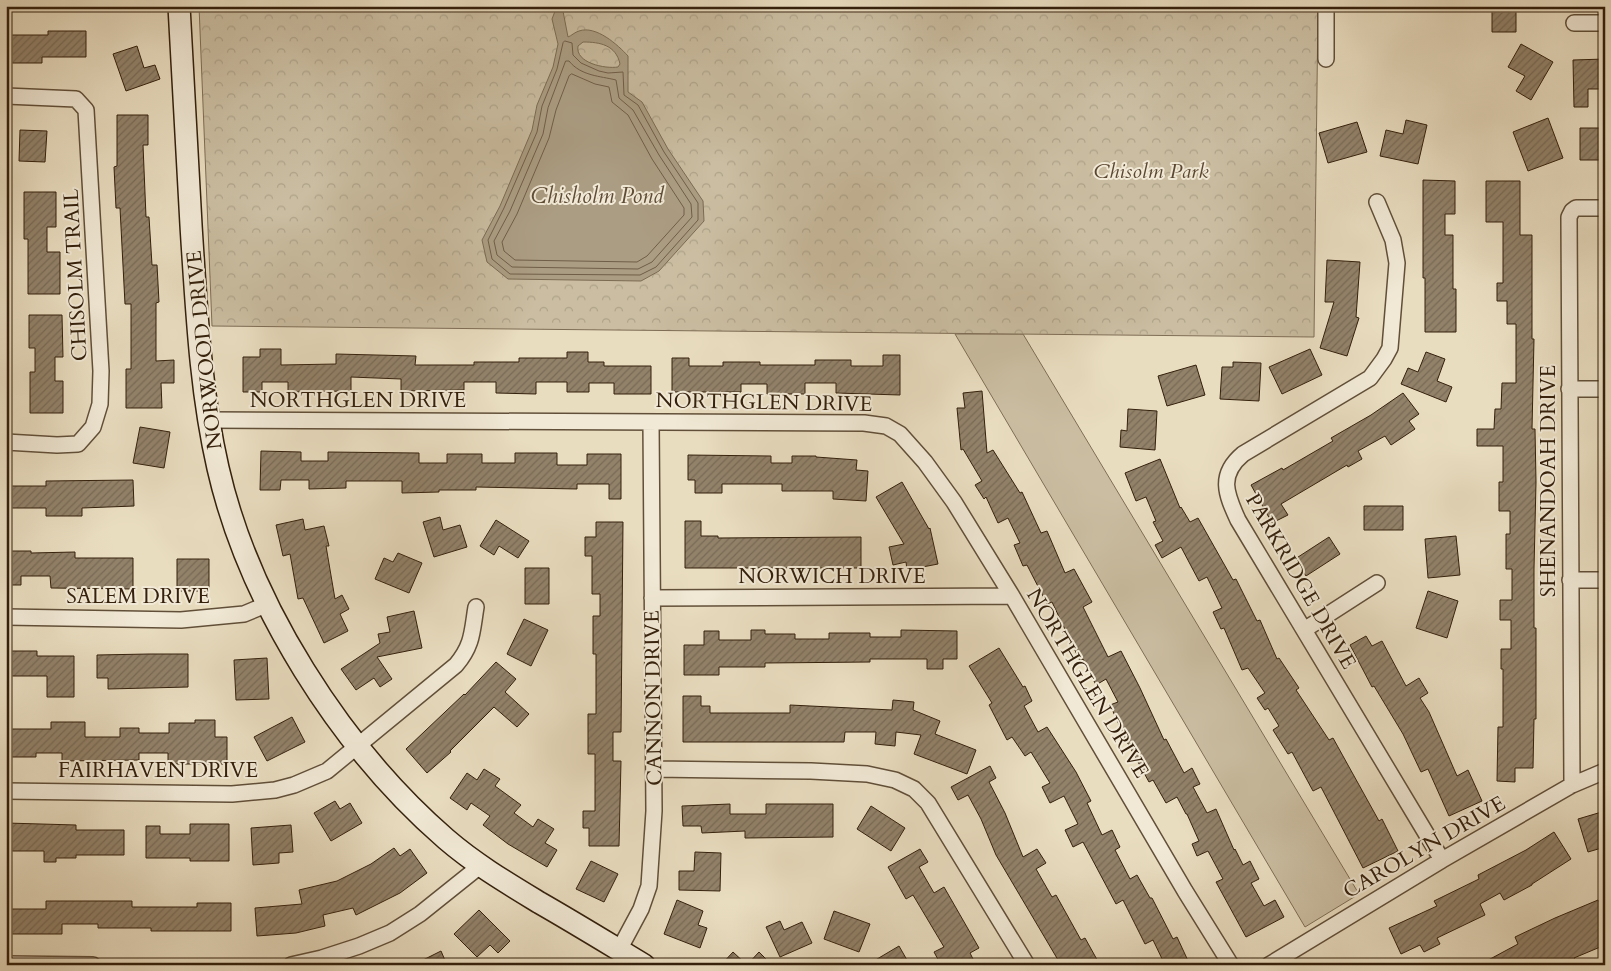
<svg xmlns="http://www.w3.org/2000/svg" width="1611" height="971" font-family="Cardo,serif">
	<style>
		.grass { fill: #cabda1; stroke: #7f6e56 }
		.park { fill: url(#park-crowns); stroke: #7f6e56 }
		.water { fill: #ab9d83; stroke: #7b6b53; fill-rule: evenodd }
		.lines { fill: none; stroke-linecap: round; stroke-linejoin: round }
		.shore { stroke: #705e48; stroke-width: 1 }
		.building { fill: url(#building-hatch); stroke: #34200c }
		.street-casing { stroke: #614f39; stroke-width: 18 }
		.secondary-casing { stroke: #34200c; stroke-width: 24 }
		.street { stroke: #f1e9d6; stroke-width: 15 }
		.secondary { stroke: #f1e9d6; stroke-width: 21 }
		.labels { text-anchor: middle; stroke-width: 4; stroke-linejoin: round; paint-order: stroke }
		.park-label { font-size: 21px; font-style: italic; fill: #5a4731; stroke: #f1e9d6 }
		.street-label { font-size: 21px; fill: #34200c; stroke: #f1e9d6 }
		.water-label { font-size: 22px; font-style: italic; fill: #5e4c36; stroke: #f1e9d6 }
	</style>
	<defs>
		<pattern id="park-crowns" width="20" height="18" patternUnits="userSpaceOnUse" patternTransform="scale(1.25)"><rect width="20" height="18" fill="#cabda1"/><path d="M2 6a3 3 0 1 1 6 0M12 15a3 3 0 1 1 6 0" fill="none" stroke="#aea289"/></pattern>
		<pattern id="building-hatch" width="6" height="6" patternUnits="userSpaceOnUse" patternTransform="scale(1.25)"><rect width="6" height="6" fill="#92826a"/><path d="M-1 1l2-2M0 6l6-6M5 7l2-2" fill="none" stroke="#786a56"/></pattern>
	</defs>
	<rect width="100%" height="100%" fill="#e9ddc0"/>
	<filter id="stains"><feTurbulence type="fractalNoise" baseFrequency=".004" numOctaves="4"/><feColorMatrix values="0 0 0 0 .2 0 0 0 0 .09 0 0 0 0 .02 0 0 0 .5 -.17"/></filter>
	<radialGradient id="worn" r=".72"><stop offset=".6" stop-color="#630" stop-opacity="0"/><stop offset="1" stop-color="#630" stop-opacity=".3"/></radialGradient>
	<path class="grass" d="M955 334H1023L1359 894 1305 927Z"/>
	<path class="park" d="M199 6H1318L1314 337 212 326Z"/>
	<path class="water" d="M557 6H562L568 37C571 36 575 32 579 31 596 25 618 45 628 56V92L642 102 668 149 703 201 704 221 659 271 641 281 508 279 487 262 482 240 500 206 532 130 537 105 553 67 558 44 552 19ZM583 42C600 42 616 45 620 64L618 67C605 69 575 63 578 46Z"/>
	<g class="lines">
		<path class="shore" d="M565 41 572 43 573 55 581 63 599 71 608 73 623 72 624 95 638 105 664 152 698 203V220L656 267 640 275 510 274 492 259 488 240 504 208 537 132 542 106 557 69 563 43Z
			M566 61H569C581 76 600 76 616 80L619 98 633 110 659 155 691 204 692 217 652 262 638 269 512 267 497 255 494 241 510 211 543 134 548 108Z
			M572 74 595 84 609 87 612 102 628 115 652 159 684 208V215L647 256 637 262 515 260 504 251 502 242 517 214 549 138 556 110 569 76Z"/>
	</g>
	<path class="building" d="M1492 6H1516V32H1492Z
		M48 31H86V57H42V63H6V35H48Z
		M1521 44 1553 62 1531 100 1516 91 1525 76 1508 67Z
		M137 46 144 68 155 65 160 79 126 91 113 54Z
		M1605 59V89H1588V107H1574L1573 60Z
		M117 115H148V145H143L146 217H149L152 265H157L159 302 156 303V361L174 360V383H161L162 408H126V369H131V304H125L120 208H116L114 167 117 166Z
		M1548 118 1563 158 1528 171 1513 132Z
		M1406 120 1427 125 1418 164 1380 156 1386 130 1403 134Z
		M1357 122 1367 152 1328 163 1319 133Z
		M1580 128H1605V160H1580Z
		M20 130 47 131 45 162 19 161Z
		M1423 180 1455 181V214H1445V235H1453V289H1456V332H1425V278H1423Z
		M1486 181H1520V235H1532V339H1534L1532 429H1535L1536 482 1534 569V628H1536V719H1534L1533 768H1515V782L1497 781 1498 727H1503V669H1501V649H1511V620H1500V600H1512V569H1506V534H1510V511H1499V482H1503V446H1477V429H1494L1495 409H1501L1502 383H1516V324H1507V301H1497V283H1503V222H1486Z
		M24 192H56V227H47V252H60V294H28V239H24Z
		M1327 260 1360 262 1356 317 1359 318 1347 356 1320 348 1334 302H1325Z
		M29 315H62L63 357H55V381H63V413H30V372H35V348H29Z
		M260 349H281V365L336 364V354L416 356 415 365H474V362H519V358H567V352H588V362H604V366H651V394H614V383H589V392H567V382H536V394L496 393V382H464V390L401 391V379L351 377V391L288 392V382H262V392H243V357H260Z
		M1310 349 1322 375 1282 394 1269 367Z
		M1426 352 1445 359 1437 381 1452 387 1446 402 1401 384 1408 368 1418 372Z
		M883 355H900V395L836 393V383H805V394H767V384H741V392H672V358H689V366H723V362H760V365H815V360H851V366H883Z
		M1233 362 1261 363 1259 401 1220 399 1222 367H1233Z
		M1196 365 1205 395 1167 406 1158 376Z
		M982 391 987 453 993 450 1020 493 1022 492 1041 533 1047 531 1065 573 1074 569 1092 602 1083 607 1108 657 1121 651 1140 688 1164 740 1166 739 1184 773 1192 768 1200 784 1193 787 1207 813 1216 809 1234 850 1235 849 1243 865 1250 861 1259 879 1251 883 1264 906 1275 900 1284 917 1246 937 1216 882 1223 879 1208 851 1197 856 1192 844 1199 841 1187 814H1186L1177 797 1166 803 1153 780 1149 782 1126 740 1110 705 1118 702 1106 679 1096 685 1083 659 1080 661 1052 602 1047 604 1027 565 1023 566 1014 545 1020 543 1008 518 998 523 986 497 984 499 975 485 982 481 963 449 961 450 957 408H965L963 393Z
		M1403 393 1419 414 1409 421 1415 429 1391 445 1385 436 1358 451 1362 459 1348 467 1347 465 1281 504 1288 515 1272 523 1251 485 1282 468 1283 470 1333 441 1331 438 1371 415Z
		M1128 409 1157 411 1155 450 1120 447 1121 430 1127 431Z
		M140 427 170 432 164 468 133 463Z
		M261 451 301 452V461H328V452L419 453V463H447V454H482V463H515V453H557V465H587V454H621V499H609V484H577V489L476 487V490H439V492L402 493V481H346V488L309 489V480H281L280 490H260Z
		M688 455 771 456V463H792V456H816V457L857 460 856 470 868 471 866 501 833 499V491H782V484H722V493H695V480H688Z
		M1160 459 1180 508 1181 507 1190 522 1198 518 1233 580 1236 579 1257 621 1260 620 1277 659 1279 658 1299 688 1296 690 1329 740 1333 738 1379 821 1382 819 1398 851 1363 868 1321 787 1313 791 1292 752 1288 754 1273 730 1279 726 1268 708 1265 710 1257 698 1265 693 1248 668 1242 670 1224 628 1221 629 1213 612 1222 608 1207 577 1199 581 1181 547 1162 558 1155 545 1163 541 1153 522 1156 521 1146 497 1136 501 1125 473Z
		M133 480 134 506 82 508V516H46V508H6V486H46V481Z
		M902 482 929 529 930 528 938 564 907 570 906 562 893 565 889 547 904 544 876 497Z
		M1364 506H1403V530H1364Z
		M440 517 443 530 460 525 467 547 434 557 423 522Z
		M303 519 305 530 324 526 329 546H326L335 599 342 595 349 609 340 614 348 631 324 643 303 598 298 599 290 554 283 556 276 525Z
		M496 520 529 541 518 558 499 546 494 555 480 546Z
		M685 521H701V536H718V538L861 537V568H685Z
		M596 522H623L621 732H613V761H621L619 846H589V828H583V811H595V754H588V714H596V654H593V616H600V594H592V556H585V537H596Z
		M1456 536 1460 575 1428 578 1425 539Z
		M1329 537 1340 554 1306 576 1295 559Z
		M6 551H31V553L75 552V558H133V589L51 588 50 576H21V585H6Z
		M398 553 422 563 409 593 375 579 384 558 393 562Z
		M177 559H209V591H177Z
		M525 568H549V604H525Z
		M1428 591 1458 601 1447 638 1416 628Z
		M414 611 422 648 377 657 392 679 380 687 374 678 356 690 341 669 380 643 378 634 390 632 387 617Z
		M524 619 548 630 531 666 507 654Z
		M751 630H765V634H795V639H829V633H870V637H901V630L957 631V659H943V669H927V659H870V662L765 663V667H719V675H684V645H704V631H719V640H751Z
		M1366 636 1372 646 1382 641 1406 686 1419 678 1428 693 1420 698 1429 712 1457 776 1468 770 1482 801 1449 816 1428 769 1421 772 1403 734 1374 686 1372 687 1350 645Z
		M999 648 1023 687 1025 686 1032 701 1024 706 1038 732 1047 727 1076 772 1091 801 1087 803 1102 835 1112 830 1120 847 1115 850 1130 879 1137 875 1150 898H1152L1173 939 1177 937 1190 965H1165L1153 940 1145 944 1123 900 1116 904 1083 842 1073 847 1065 830 1078 824 1064 796 1050 803 1042 787 1050 783 1031 752 1025 756 1012 737 1007 740 989 705 992 703 969 666Z
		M6 651H37V656H74V697H47V676H6Z
		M149 654H188V687L108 689V678H97V655Z
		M267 658 269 699 236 700 234 660Z
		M496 662 516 679 505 692 529 714 517 727 494 707 450 751 451 752 427 773 406 749 464 694 465 695Z
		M683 696H701V706H710V713H790V705L892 710 893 700 914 702 913 710 940 721 935 734 976 750 967 774 914 754 921 735 896 732 895 746 875 744 876 732H845L844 742H683Z
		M292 717 305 742 267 761 254 737Z
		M195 720H215V737H227V764H168V753H139V760L62 761V753H36V757H6V729H51V722H85V737H120V728H139V733H169V723H195Z
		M990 766 996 778 989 782 1005 813 1023 857 1037 849 1046 863 1036 869 1052 897 1056 895 1081 940 1085 938 1100 965H1061L996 855 981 819 968 795 958 800 951 787Z
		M484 769 500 779 495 786 521 805 514 813 533 827 538 819 554 829 545 843 557 850 547 867 508 844 483 825 490 816 471 803 467 810 450 798 467 773 477 780Z
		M335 801 340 809 350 803 362 823 331 841 314 813Z
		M730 804V814H766V804H833V837L745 838V831L702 833 701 826H683L682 806Z
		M871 806 905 828 891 851 857 829Z
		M1605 811V847L1588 852 1578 819Z
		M6 823 76 825V830H124V855H76V858H56V862H44V851H6Z
		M190 824H229V861H190V858H146V826H160V834H190Z
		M291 825 293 852 279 853V863L253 865 251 828Z
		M1554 832 1571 859 1532 884V885L1504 900 1500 893 1480 904 1485 915 1437 938 1440 944 1424 952 1420 945 1401 954 1389 928 1437 906 1434 901 1479 879 1478 875 1526 850Z
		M394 848 400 856 410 849 427 873 400 893 356 915 353 908 323 915 325 926 296 933 257 936 255 908 302 904 299 890 337 881 371 864Z
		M920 849 928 862 919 867 934 893 944 887 979 948 970 953 976 965H941L934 952 944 947 913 895 906 899 888 867Z
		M695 852 721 853 720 891 679 890V871H694Z
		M591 861 618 874 604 902 576 889Z
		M677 900 703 911 698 925 707 928 700 948 664 934Z
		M1598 900 1605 912V945L1574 958 1575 959 1563 965H1479L1518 944 1515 937 1555 918Z
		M46 901H132V907H197V903H231V931H151V928H98V924H62V934H6V909H46Z
		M479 910 510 941 498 953 490 945 477 957 454 934Z
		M834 911 870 924 859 952 824 939Z
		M780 921 784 930 802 922 812 943 780 957 766 927Z
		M899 946 907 960 899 965H867Z
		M441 951 447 965H413Z
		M733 952 747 965 759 952 772 965H721Z"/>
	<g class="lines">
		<defs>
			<path id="street" d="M1574 23H1605
				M1326 59V6
				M6 96 76 99 86 110 101 371 100 404 93 427 78 444 57 445 6 442
				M1377 202 1393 240 1397 263 1390 348 1384 359 1370 378 1243 454C1218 475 1226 494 1238 520L1442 860
				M1569 389H1605
				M208 420 864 423 886 426 900 434 925 462 954 502 1012 596 1185 891 1231 965
				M1570 580H1605
				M652 598 1012 596
				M6 617 181 620 244 614 268 604
				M1304 630 1377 583
				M654 769 811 771 867 774 895 780 914 789 928 803 1027 965
				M1572 785 1569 217 1572 211 1576 208H1605
				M6 791 232 794 275 790 294 785 327 771 456 665C473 645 472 631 476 607
				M619 950 641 909 649 886 654 811 651 422
				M6 964 93 965
				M291 965 322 958 359 946 390 933 420 914 480 866
				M1269 965 1442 860 1572 785 1605 771"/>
			<path id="secondary" d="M179 6C183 85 187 163 192 241 197 317 201 394 218 468 249 604 341 748 446 839 475 864 507 883 540 903 575 923 609 944 644 965"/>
		</defs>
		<use href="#street" class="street-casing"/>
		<use href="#secondary" class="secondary-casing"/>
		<use href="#street" class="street"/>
		<use href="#secondary" class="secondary"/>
	</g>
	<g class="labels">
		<g class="park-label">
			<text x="1151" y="178">Chisolm Park</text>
		</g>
		<g class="street-label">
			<text transform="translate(75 275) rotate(-93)" y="7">CHISOLM TRAIL</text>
			<text transform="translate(204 350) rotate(-96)" y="7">NORWOOD DRIVE</text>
			<text x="358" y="407">NORTHGLEN DRIVE</text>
			<text transform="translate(764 402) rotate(1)" y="7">NORTHGLEN DRIVE</text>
			<text transform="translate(1548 481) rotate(-90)" y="7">SHENANDOAH DRIVE</text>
			<text x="832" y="583">NORWICH DRIVE</text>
			<text transform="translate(1301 581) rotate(60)" y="7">PARKRIDGE DRIVE</text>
			<text x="138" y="603">SALEM DRIVE</text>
			<text transform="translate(1088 683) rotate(59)" y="7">NORTHGLEN DRIVE</text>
			<text transform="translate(653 698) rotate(-91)" y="7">CANNON DRIVE</text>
			<text x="158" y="777">FAIRHAVEN DRIVE</text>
			<text transform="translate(1424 847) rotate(-30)" y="7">CAROLYN DRIVE</text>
		</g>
		<g class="water-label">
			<text x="597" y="203">Chisholm Pond</text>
		</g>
	</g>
	<rect width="1611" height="971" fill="none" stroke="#e9ddc0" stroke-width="25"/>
	<rect x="8" y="8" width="1596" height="956" fill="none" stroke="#34200c" stroke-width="2.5"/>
	<rect x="12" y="12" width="1586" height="946" fill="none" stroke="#34200c"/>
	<rect width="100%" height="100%" filter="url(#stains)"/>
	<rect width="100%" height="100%" fill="url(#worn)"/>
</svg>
